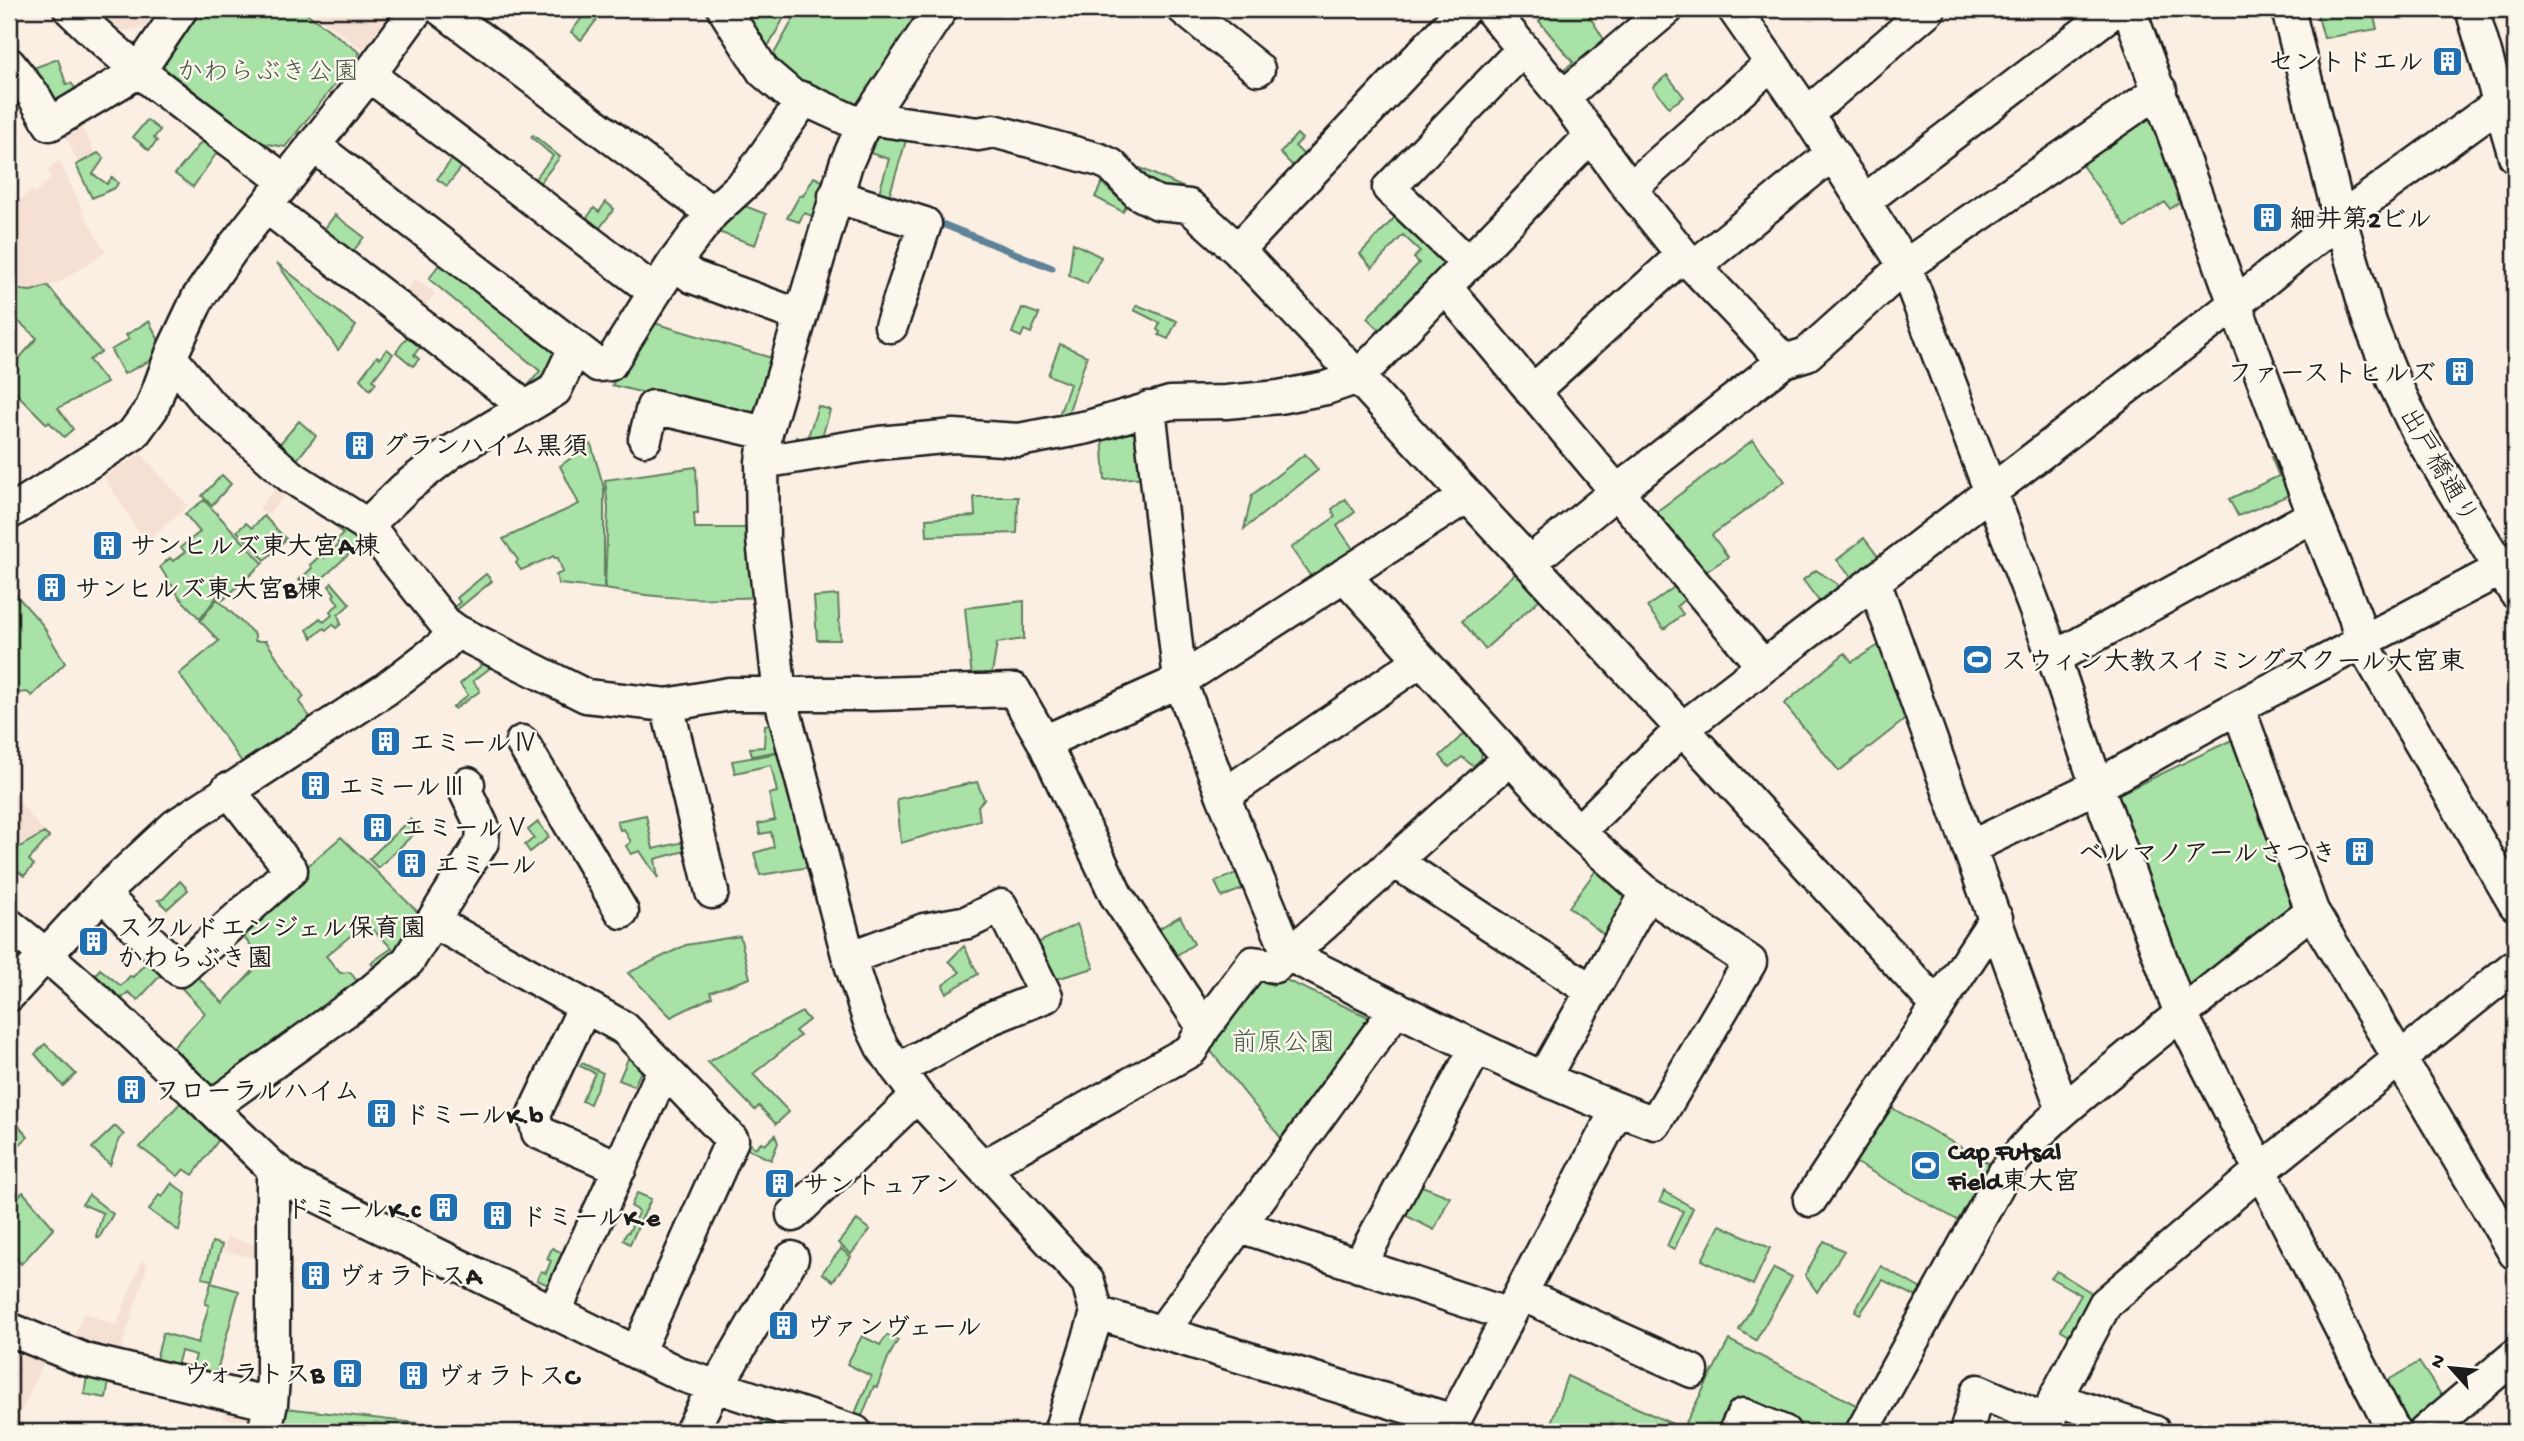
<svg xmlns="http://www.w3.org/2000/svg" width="2524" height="1441" font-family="'Gochi Hand','Klee One',sans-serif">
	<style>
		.built { fill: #f6e0d4 }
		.green { fill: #a9e2a6; stroke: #627f61; stroke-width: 2 }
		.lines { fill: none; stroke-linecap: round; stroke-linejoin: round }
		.stream { stroke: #5f8298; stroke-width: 7 }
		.minor-casing { stroke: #1c1c1c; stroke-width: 37 }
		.minor { stroke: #fbf7ec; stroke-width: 32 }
		.labels { text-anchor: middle; stroke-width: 5; stroke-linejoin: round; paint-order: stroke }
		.poi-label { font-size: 26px; font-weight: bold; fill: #1c1c1c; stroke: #fbf7ec; text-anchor: start }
		.park-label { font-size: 26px; fill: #465745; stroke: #fbf7ec }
		.street-label { font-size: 26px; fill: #1c1c1c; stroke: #fbf7ec }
	</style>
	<rect width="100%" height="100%" fill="#fbeee3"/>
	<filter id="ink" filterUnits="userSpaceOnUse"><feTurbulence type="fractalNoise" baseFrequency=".0143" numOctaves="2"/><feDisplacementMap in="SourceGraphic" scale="14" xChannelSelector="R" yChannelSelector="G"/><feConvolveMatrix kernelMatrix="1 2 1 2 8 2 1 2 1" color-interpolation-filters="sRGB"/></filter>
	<g filter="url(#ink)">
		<path class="built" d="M92 9H160L146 27 115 32Z
			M307 9H398L364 50Z
			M78 121 95 153 78 162 62 129Z
			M59 160 87 220 106 252 60 282 31 291 9 289V208L32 190 35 193 52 178 48 170Z
			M415 279 435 293 422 312 402 298Z
			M141 454 188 506 145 542 104 477Z
			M283 480 292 488 267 515 259 508Z
			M11 792 44 832 17 847 9 856V794Z
			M227 1237 261 1246 262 1260 224 1251Z
			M142 1261 148 1264 118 1360 70 1345 84 1313 116 1325Z
			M20 1341 48 1352 12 1432H9V1366Z
			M201 1397 259 1408 256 1424 223 1418 224 1412 199 1407Z"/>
		<path class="green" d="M190 9H301L360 53 285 147 262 143 160 65Z
			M589 9 598 18 581 40 571 32Z
			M741 9H789L767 48Z
			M795 9H931L863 111 792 80 769 63 796 14Z
			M1553 9H1585L1608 46 1572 78 1560 74 1573 62 1539 21Z
			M2316 9H2372L2377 29 2324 38Z
			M58 59 66 84 71 83 75 88 82 84 89 92 58 110 28 70Z
			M1667 75 1684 97 1669 107 1653 87Z
			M2150 109 2188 197 2170 209 2165 202 2126 227 2079 161Z
			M147 120 160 130 154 138 157 141 149 150 133 137Z
			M870 131 908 134 888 200 878 196 889 159 864 151Z
			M1297 134 1302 139 1295 146 1307 158 1296 169 1280 153Z
			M533 135 560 157 538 185 533 181 553 156 531 137Z
			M203 140 218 151 193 187 175 174Z
			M98 153 104 158 93 174 107 184 112 177 118 183 115 188 92 198 76 165Z
			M453 158 467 160 447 186 437 179Z
			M1126 168H1140L1189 190 1187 194 1168 196Z
			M814 177 830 185 821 219 804 213 799 222 787 218 800 195 803 196Z
			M1102 183 1117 197 1124 190 1130 198 1123 212 1095 197Z
			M606 202 614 209 596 233 584 222 594 208 599 212Z
			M734 202 766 214 755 245 715 231Z
			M1399 213 1455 265 1386 336 1367 318 1419 263 1414 258 1420 251 1403 235 1372 268 1360 254Z
			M335 215 364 237 348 258 319 236Z
			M1073 243 1101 257 1087 284 1069 275Z
			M444 257 556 346 561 358 549 385 522 393 540 371 429 279Z
			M277 263 356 326 338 350Z
			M48 286 101 352 89 360 107 383 58 408 73 429 64 437 49 422 47 424 9 386V357L10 356 17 361 37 338 9 313V289L31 291Z
			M1137 305 1177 321 1168 339 1159 335 1160 332 1157 330 1160 323 1134 310Z
			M1022 308 1039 314 1031 333 1024 330 1021 337 1012 333Z
			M149 321 164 351 161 355 124 374 111 350 129 339 126 335Z
			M651 322 778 360 753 420 612 385Z
			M413 329 426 339 414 355 419 359 413 366 396 352Z
			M1060 344 1087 356 1066 420 1057 421 1070 384 1048 375Z
			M387 349 393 354 373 380 376 383 370 390 360 379 377 356 380 358Z
			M818 406 830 410 820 444 793 449 796 437 807 440Z
			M299 421 316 436 295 462 273 452Z
			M1140 425 1146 477 1105 480 1102 434Z
			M1753 440 1785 481 1712 535 1728 557 1701 575 1652 515Z
			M591 444 604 488V589L559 584 556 575 563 572 558 558H555L554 556 521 570 516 563 518 560 503 539 579 504 560 466Z
			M1305 454 1318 470 1244 529 1252 495Z
			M2282 455 2295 507 2289 495 2238 516 2229 499 2279 476 2271 457Z
			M696 467 698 513H694L695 528H754L758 597C702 600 661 599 605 589L608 508 605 480Z
			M222 475 231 484 212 505 202 496Z
			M974 497H1018L1017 533 927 536 926 519 975 516Z
			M1345 499 1355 512 1337 526 1356 553 1314 581 1291 548 1335 517 1332 509Z
			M204 500 263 563 223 600 218 595 200 619 180 598 160 567 170 558 173 561 185 552 181 547 200 532 185 514Z
			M264 516 286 539 265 560 237 531 246 523 252 528Z
			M332 519 365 540 308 591 299 580 312 568 310 565 321 555 324 558 339 544 336 541 343 534 331 521Z
			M1864 538 1880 559 1852 578 1837 560Z
			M1816 570 1837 584 1836 594 1822 605 1803 580Z
			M1517 572 1540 599 1485 649 1462 621Z
			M486 574 492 581 448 617 446 614 460 602 457 598Z
			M1681 582 1691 594 1677 606 1683 614 1664 629 1647 607Z
			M332 583 350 604 338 615 341 624 336 628 333 624 326 630 324 628 312 638 307 630 320 618 324 622 332 615 330 611 339 604 333 596 335 594 329 586Z
			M9 587 42 624 65 663 32 696 27 692 9 694Z
			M838 595 840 640H817L814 597Z
			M217 599 255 635V641H266L304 697 299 702 316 725 247 769 179 674 219 641 200 621Z
			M1024 601V639L997 643 991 680 972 678 965 608Z
			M460 643 498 662 473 681 480 691 455 709 453 707 468 695 460 684 481 666 471 652 468 654 464 648 457 653 454 648Z
			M1879 645 1907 718 1839 771 1784 704 1845 653 1852 662Z
			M768 711H775L785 750 752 756 750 748 764 747 765 725 769 724Z
			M1466 732 1482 750 1481 759 1473 766 1462 757 1449 767 1440 756Z
			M2238 737 2301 908 2188 998 2113 797Z
			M785 752 816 866 760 875 754 853 774 847 771 832 760 834 758 824 775 820 769 794 777 792 771 765 735 773 732 761Z
			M977 782 984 799 978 806 980 820 901 843 897 799Z
			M646 815 653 849 688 841 689 850 655 859 658 878 640 851 631 854 626 846 631 842 624 829 620 830 617 821Z
			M410 819 419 829 378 868 369 859Z
			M538 822 549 837 530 852 525 845 534 838 528 830Z
			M44 833 49 837 29 860 34 865 24 876 16 869 18 866 9 858 18 848Z
			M341 837 428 922 381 975 371 963 392 948 366 923 326 956 340 973 350 972 363 989 208 1100 167 1054 205 1013 178 984 192 971 223 1003 263 960 236 928Z
			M1597 869 1628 898 1607 937 1569 907Z
			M1238 872 1245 888 1222 897 1215 882Z
			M180 881 188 890 167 909 158 900 163 899Z
			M1180 916 1194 944 1169 960 1152 933Z
			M1077 924 1094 968 1049 981 1033 945Z
			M740 936 750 978 710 992 712 997 671 1017 628 973 686 945Z
			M964 946 978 974 946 993 943 985 960 972 949 961Z
			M150 958 169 966 138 1000 128 992 115 1006 89 982 100 969 121 986 130 976 133 977Z
			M1257 979 1272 985 1286 980 1371 1018 1281 1138 1209 1049Z
			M802 1012 809 1020 795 1031 800 1036 753 1074 789 1112 776 1124 759 1106 755 1110 708 1062Z
			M610 1029 646 1061 634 1086 619 1080 630 1054 627 1050 605 1039Z
			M45 1044 76 1074 63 1086 35 1054Z
			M582 1063 603 1073 590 1104 582 1101 595 1073 580 1066Z
			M181 1102H190L222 1135 193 1175 184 1169 178 1176 140 1147Z
			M1885 1104 1997 1168 1966 1225 1853 1161Z
			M9 1114 28 1137 9 1154Z
			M115 1126 124 1135 119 1139 110 1165 92 1148Z
			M775 1135 778 1143 771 1160 739 1145 745 1139 755 1148 761 1142 765 1145Z
			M1412 1182 1450 1197 1434 1230 1397 1211Z
			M172 1183 186 1194 179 1231 149 1210 159 1195 162 1197Z
			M1664 1191 1693 1208 1674 1250 1667 1246 1683 1211 1660 1201Z
			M23 1192 54 1228 21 1264 9 1250V1205Z
			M637 1193 651 1199 630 1244 623 1240 627 1232H629L639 1211 631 1206Z
			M89 1195 113 1214 99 1238 96 1236 103 1213 82 1204Z
			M857 1220 870 1230 851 1254 838 1243Z
			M1720 1225 1770 1248 1753 1285 1702 1260Z
			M1824 1241 1844 1251 1817 1292 1805 1275Z
			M212 1242 222 1245 212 1280 202 1278Z
			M552 1248 571 1257 557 1289 537 1280 541 1271 546 1273 551 1261 547 1259Z
			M841 1249 851 1257 833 1281 822 1273Z
			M1881 1266 1930 1294 1925 1301 1883 1280 1860 1314 1855 1311Z
			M1774 1268 1792 1277 1756 1340 1739 1330Z
			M2057 1271 2095 1295 2073 1337 2061 1330 2081 1295 2051 1278Z
			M211 1283 239 1291 213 1385 190 1379 196 1355 181 1351 176 1369 155 1363 163 1333 198 1343 209 1305 205 1304Z
			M887 1335 898 1340 888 1358 877 1387 874 1386 860 1421 853 1418 871 1376 847 1364 862 1336 880 1345Z
			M1729 1340 1862 1408 1848 1432H1806L1736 1404 1723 1432H1681Z
			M2419 1362 2444 1399 2419 1422 2408 1421 2385 1382Z
			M88 1370 109 1381 106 1398 84 1394Z
			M1567 1376 1679 1427 1676 1432H1548Z
			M277 1407 417 1423 415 1432H270Z
			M766 1415 794 1424 791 1432H747L750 1427 757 1429Z"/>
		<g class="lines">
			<path class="stream" d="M932 220 1052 268"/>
			<defs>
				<path id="minor" d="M70 9C135 74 212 126 285 181
					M441 9 712 213
					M724 9 763 71 791 95 804 99 863 126
					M941 9 863 126 846 164 766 433 762 462 763 540 780 696 848 955 870 1022 882 1047 917 1096 1088 1282 1097 1313 1060 1432
					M1184 9 1258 69
					M1464 9 1238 250 1358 377 1937 1005
					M1490 9 1563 97 1630 189 1683 255 1784 361
					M1734 9 1807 114 1905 266 2054 658 2097 786 2181 1014 2394 1432
					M2129 9 2235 304 2314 515 2355 617 2362 643 2515 904
					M2288 9 2340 219 2370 323 2393 380 2419 434 2515 592
					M2472 9 2515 156
					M9 64 34 96 50 124 139 71 181 9
					M369 75 655 292 674 263 712 213 747 181 804 99
					M1563 97 1667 9
					M1807 114 1929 9
					M868 118 978 134 994 131 1100 160 1111 165 1138 193 1158 203 1189 206 1238 250
					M313 145 598 365 610 364 655 292
					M1630 189 1772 63
					M835 196 925 224 891 326
					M1863 202 2116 9
					M266 206 511 395 524 409
					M674 263 693 277 800 316
					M1469 264 1389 188 1523 49
					M1695 266 1833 153
					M1446 288 1763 666
					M171 358 207 402 290 476 367 525 445 623 456 631 586 696 667 705 729 694H874L1014 690 1044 742 1180 681 1467 496
					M1532 392 1683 255
					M1149 408 1180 681 1223 796 1289 955C1409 1014 1529 1078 1655 1123L1750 962 1647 893 1578 832 1344 575
					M645 439 653 407 766 433
					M762 462 879 443 954 436 1019 440 1088 427 1170 403 1226 402 1279 397 1326 388 1358 377 1591 136
					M9 513 133 434 152 408 173 351 198 298 232 249 369 75 417 9
					M367 525 405 488 451 452 555 390 575 348
					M1529 563 1616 492 1784 361 1807 354 1905 266 2160 90
					M1874 581 2063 1110
					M2054 658 2314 515
					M667 705 712 892
					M2238 707 2312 911 2515 1253
					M522 742 622 912
					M1223 796 1421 660
					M1578 832 1682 729 2235 304 2340 219 2515 92
					M1969 848 2097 786 2238 707 2501 569 2515 558
					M1396 862 1592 991
					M102 894 180 970 291 870 228 789
					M433 921 624 1028 664 1069
					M9 925C103 999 186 1086 273 1168L295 1185 682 1375 855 1432
					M849 958 924 930 968 922 1001 906 1046 996 991 1018 898 1070
					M9 995 102 894 175 826 386 689 441 647 456 631
					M585 1006 534 1114 538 1132 620 1168
					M1204 1028 1253 963 1275 966 1289 955 1510 758
					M1544 1077 1647 893
					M210 1108 366 996 408 961 482 842 483 828 465 790 468 784
					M983 1167 1191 1050 1204 1028 1116 895 1044 742
					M1810 1200 1996 918
					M793 1215 917 1096
					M1240 1226 1509 1315
					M1359 1266 1476 1048
					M1521 1294 1692 1371
					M555 1311 664 1069 732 1140 637 1353
					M1097 1313 1454 1421
					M9 1329 85 1360 271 1404
					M1162 1332 1397 1008
					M716 1388 792 1258
					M2055 1399 2154 1432
					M264 1432 271 1404 273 1380V1168
					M691 1432 714 1387
					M1448 1432 1617 1110
					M1735 1432 1743 1415 1784 1432
					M1862 1432 2005 1172C2036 1129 2081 1096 2122 1062 2185 1010 2248 961 2312 911
					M1966 1432 1978 1391 2049 1422
					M2046 1432 2055 1399 2105 1304 2260 1171 2515 966
					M2425 1432 2515 1356"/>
			</defs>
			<use href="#minor" class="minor-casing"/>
			<use href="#minor" class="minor"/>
		</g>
	</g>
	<defs>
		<symbol id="building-square" viewBox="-11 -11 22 22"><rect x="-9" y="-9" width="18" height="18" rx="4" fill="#1f6fb2" stroke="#fbf7ec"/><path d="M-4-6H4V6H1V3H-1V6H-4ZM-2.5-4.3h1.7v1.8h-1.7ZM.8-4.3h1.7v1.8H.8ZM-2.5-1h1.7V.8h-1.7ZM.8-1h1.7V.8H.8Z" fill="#fff"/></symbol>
		<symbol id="stadium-square" viewBox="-11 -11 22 22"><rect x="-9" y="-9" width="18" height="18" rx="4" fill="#1f6fb2" stroke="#fbf7ec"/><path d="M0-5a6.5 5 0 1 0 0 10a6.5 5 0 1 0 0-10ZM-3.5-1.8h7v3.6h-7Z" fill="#fff"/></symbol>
	</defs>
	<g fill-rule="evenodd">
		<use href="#building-square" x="2430" y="44" width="35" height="35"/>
		<use href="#building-square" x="2250" y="200" width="35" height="35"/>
		<use href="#building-square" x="2442" y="354" width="35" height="35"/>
		<use href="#building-square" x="342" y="428" width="35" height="35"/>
		<use href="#building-square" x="90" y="528" width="35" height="35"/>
		<use href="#building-square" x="34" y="570" width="35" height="35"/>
		<use href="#stadium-square" x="1960" y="642" width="35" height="35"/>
		<use href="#building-square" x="368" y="724" width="35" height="35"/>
		<use href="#building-square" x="298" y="768" width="35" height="35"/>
		<use href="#building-square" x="360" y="810" width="35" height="35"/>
		<use href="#building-square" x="2342" y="834" width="35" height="35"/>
		<use href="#building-square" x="394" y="846" width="35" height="35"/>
		<use href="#building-square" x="76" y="924" width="35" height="35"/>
		<use href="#building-square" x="114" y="1072" width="35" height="35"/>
		<use href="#building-square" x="364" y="1096" width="35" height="35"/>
		<use href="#stadium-square" x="1908" y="1148" width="35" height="35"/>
		<use href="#building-square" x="762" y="1166" width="35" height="35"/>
		<use href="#building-square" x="426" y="1190" width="35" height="35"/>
		<use href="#building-square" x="480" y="1198" width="35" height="35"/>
		<use href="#building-square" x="298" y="1258" width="35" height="35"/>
		<use href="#building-square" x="766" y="1308" width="35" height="35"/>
		<use href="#building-square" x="330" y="1356" width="35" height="35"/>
		<use href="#building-square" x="396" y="1358" width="35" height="35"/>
	</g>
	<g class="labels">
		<g class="poi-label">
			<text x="2424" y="70" text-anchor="end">セントドエル</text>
			<text x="2290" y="227">細井第2ビル</text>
			<text x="2436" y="381" text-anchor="end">ファーストヒルズ</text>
			<text x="382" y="454">グランハイム黒須</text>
			<text x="130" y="554">サンヒルズ東大宮A棟</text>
			<text x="75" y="597">サンヒルズ東大宮B棟</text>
			<text x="2001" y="669">スウィン大教スイミングスクール大宮東</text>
			<text x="409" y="751">エミールⅣ</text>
			<text x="338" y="795">エミールⅢ</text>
			<text x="401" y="836">エミールⅤ</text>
			<text x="2337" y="861" text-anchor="end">ベルマノアールさつき</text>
			<text x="434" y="873">エミール</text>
			<text x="117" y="936">スクルドエンジェル保育園<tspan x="117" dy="30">かわらぶき園</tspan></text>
			<text x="154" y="1099">フローラルハイム</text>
			<text x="404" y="1123">ドミールK.b</text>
			<text x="1948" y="1159">Cap Futsal<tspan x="1948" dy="30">Field東大宮</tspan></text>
			<text x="803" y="1193">サントュアン</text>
			<text x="420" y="1217" text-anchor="end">ドミールK.c</text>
			<text x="521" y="1225">ドミールK.e</text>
			<text x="338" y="1284">ヴォラトスA</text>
			<text x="806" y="1335">ヴァンヴェール</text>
			<text x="324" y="1382" text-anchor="end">ヴォラトスB</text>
			<text x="437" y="1384">ヴォラトスC</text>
		</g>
		<g class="park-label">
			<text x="268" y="79">かわらぶき公園</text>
			<text x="1283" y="1050">前原公園</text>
		</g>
		<g class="street-label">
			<text transform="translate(2440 465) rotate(60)" y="9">出戸橋通り</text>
		</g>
	</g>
	<rect width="2524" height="1441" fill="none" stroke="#fbf7ec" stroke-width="35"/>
	<rect x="18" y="18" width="2489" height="1406" fill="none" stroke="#1c1c1c" stroke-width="2.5" filter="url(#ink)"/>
	<g transform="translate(2451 1368) rotate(297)" stroke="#fbf7ec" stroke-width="5" paint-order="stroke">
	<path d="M0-5L12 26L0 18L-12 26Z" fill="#1c1c1c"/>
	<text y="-10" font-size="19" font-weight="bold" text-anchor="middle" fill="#1c1c1c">N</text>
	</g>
</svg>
